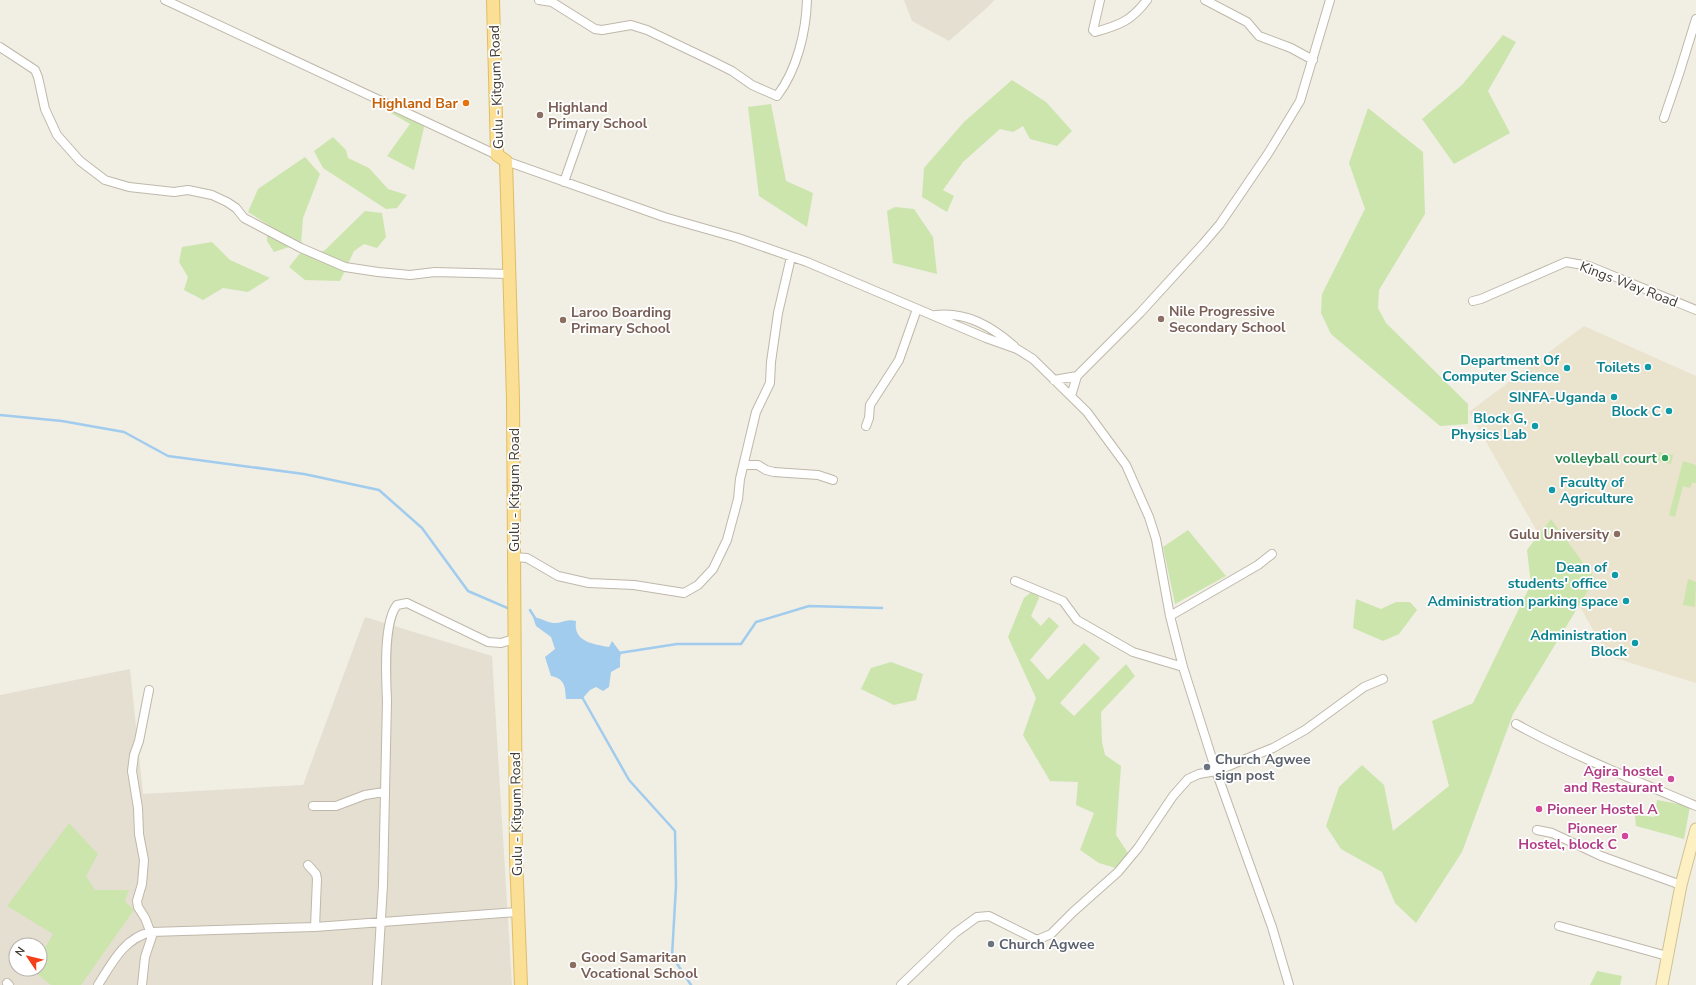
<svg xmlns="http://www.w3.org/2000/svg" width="1696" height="985" font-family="'Nunito Sans',sans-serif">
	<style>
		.residential { fill: #e5dfd2; fill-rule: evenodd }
		.education { fill: #eae3ce }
		.green { fill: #cbe5ad }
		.water { fill: #a1cced }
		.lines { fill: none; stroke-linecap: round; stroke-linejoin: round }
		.stream { stroke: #a1cced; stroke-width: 2.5 }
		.street-casing { stroke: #bfb8aa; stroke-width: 10 }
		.secondary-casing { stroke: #d0c295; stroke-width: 13 }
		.primary-casing { stroke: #dfbd64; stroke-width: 14 }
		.street { stroke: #fff; stroke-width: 8 }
		.secondary { stroke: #fdf0c3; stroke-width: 11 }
		.primary { stroke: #fbdf94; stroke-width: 12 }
		.food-dot { fill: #e8710a; stroke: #fff; stroke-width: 1.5 }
		.education-dot { fill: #8d6e63; stroke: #fff; stroke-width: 1.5 }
		.culture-dot { fill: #0f9aa8; stroke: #fff; stroke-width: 1.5 }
		.leisure-dot { fill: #2e9e5b; stroke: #fff; stroke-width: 1.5 }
		.worship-dot { fill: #6b7280; stroke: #fff; stroke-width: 1.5 }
		.hotel-dot { fill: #d1479c; stroke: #fff; stroke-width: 1.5 }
		.labels { text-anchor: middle; stroke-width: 3.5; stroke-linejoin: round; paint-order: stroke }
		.street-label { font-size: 14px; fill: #433e34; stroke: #fff }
		.food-label { font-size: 14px; font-weight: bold; fill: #c56008; stroke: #fff; text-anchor: end }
		.education-label { font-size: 14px; font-weight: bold; fill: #785e54; stroke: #fff; text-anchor: start }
		.culture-label { font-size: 14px; font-weight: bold; fill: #0d838f; stroke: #fff; text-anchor: end }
		.leisure-label { font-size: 14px; font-weight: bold; fill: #27864d; stroke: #fff; text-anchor: end }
		.worship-label { font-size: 14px; font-weight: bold; fill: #5b616d; stroke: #fff; text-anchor: start }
		.hotel-label { font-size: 14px; font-weight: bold; fill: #b23c85; stroke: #fff; text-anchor: end }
	</style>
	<rect width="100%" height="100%" fill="#f1eee4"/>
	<path class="residential" d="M904 0H994L990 5 949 41 912 21Z
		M365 617 492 656 512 985H0V695L130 669 143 794 303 785ZM16 945H40V969H16Z"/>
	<path class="education" d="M1584 326 1696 376V683L1608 656 1469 412Z"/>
	<path class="green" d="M1503 35 1516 42 1488 91 1510 133 1454 164 1422 119 1462 85Z
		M1012 80 1046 102 1072 131 1057 146 1030 139 1023 126 1013 132 1000 129 963 162 943 190 954 196 947 212 922 197 924 168 964 122Z
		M381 95 425 123 414 170 387 156 410 124 374 103Z
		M771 104 786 181 813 193 807 227 759 196 748 107Z
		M1368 108 1423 152 1425 214 1379 290 1378 308 1386 323 1468 404V424L1440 426 1331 334 1321 313 1322 294 1365 209 1349 163Z
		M333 137 346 150 348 158 369 168 388 189 407 195 397 208 386 209 323 168 314 151Z
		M305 157 320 174 303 218 301 243 274 252 267 241V224L248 212 258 189Z
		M895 207 914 209 933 237 937 274 893 263 887 211Z
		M365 211 382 213 386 237 377 248 364 244 354 251 340 281 305 280 289 267 301 252 313 256 325 250Z
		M212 242 230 260 270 278 248 292 223 288 203 300 184 290 188 277 179 262 182 247Z
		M1659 452 1673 455 1671 464 1657 461Z
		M1683 461 1696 465V483H1692L1690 488 1683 486 1675 517 1669 515Z
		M1551 519 1595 579 1513 714 1462 852 1416 923 1395 903 1382 872 1341 849 1326 826 1339 787 1362 765 1384 785 1393 831 1449 786 1432 721 1473 703 1531 584 1527 550Z
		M1188 530 1226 576 1175 604 1163 547Z
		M1688 579 1696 582 1695 607 1683 605Z
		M1035 589 1039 598 1031 616 1041 626 1049 617 1059 626 1030 660 1048 680 1084 643 1100 658 1060 703 1074 716 1126 664 1135 676 1101 712 1102 742 1105 755 1121 766 1116 835 1128 853 1119 869 1099 863 1080 850 1094 813 1076 805 1078 782 1050 781 1023 735 1036 698 1008 637 1024 598Z
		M1356 599 1381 609 1396 602H1410L1417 610 1399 634 1383 641 1353 628Z
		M891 662 923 674 916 700 894 705 861 689 871 668Z
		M1657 800 1690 806 1684 839 1636 826 1635 815 1655 817Z
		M69 823 98 854 86 876 95 890H129L125 901 134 910 81 985H51L32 970 40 969V956L53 934 7 906Z
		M1597 971 1622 976 1620 985H1590Z"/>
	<path class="water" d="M533 617C541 618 546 622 553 623 561 624 566 618 576 621 573 642 593 644 609 647L612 641 621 653 620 659V667L611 672 609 687 603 691 596 687 590 690 582 699H566C565 686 565 679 551 676L545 657 555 649 551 637 536 626Z"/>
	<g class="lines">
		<path class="stream" d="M0 415 62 421 124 432 168 456 304 474 379 490 422 528 468 591 510 609
			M530 610 535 618
			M619 653 677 644H741L756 622 809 606 882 608
			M582 697 629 780 675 831 676 886 672 956 691 985"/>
		<defs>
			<path id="street" d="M165 0 497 155
				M539 0 552 2 595 29 602 30 631 25 647 30 712 61 732 71 752 85 777 96C797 70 806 32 807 0
				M1100 0 1094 26 1093 30 1095 32C1120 25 1131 21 1147 0
				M1205 0 1247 22 1259 36 1291 48 1313 60
				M0 47 35 70 38 77 45 109 57 135 80 161 105 180 129 187 174 192 188 190 212 195 227 202 236 208 244 218 301 248 345 267 378 272 410 275 435 272 509 274
				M1664 118 1679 74 1696 19
				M506 161 664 217 738 238 807 262 986 338 1017 349 1033 359 1087 412 1126 465 1149 517 1156 539 1170 616 1183 667 1216 771 1272 927 1289 985
				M564 182 584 125
				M1473 301 1481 299 1566 262 1589 266 1696 310
				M936 315C967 312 991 326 1014 346
				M1054 380 1077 376
				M1071 396 1077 376 1140 313 1203 244 1220 224 1269 152 1300 101 1330 0
				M866 426 869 418 870 405 899 360 917 309
				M744 465H758L766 470 774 472 818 475 833 480
				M514 557 527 558 558 576 589 583 634 585 684 593 698 585 713 569 727 540 738 499 740 479 756 412 770 383 771 362 778 313 791 257
				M1015 581 1063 601 1077 620 1133 652 1183 667
				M1170 616 1258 565 1272 554
				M1516 724C1574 756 1635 780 1696 806
				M313 806H336L365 795 384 792
				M1537 830 1552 833 1601 856 1681 885
				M308 865 316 874 317 879 315 927
				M1559 926 1667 956
				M7 983 9 985
				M98 985C112 963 124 938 151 932L315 927 518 912
				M142 985 145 957 152 936 145 918 138 907 137 901 142 884 144 860 139 834 138 808 132 771 134 755 139 741 149 690
				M377 985 383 885 387 701C386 678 383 622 397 605L407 603 488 642 501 643 514 639
				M901 985 955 933 977 917 989 916 1037 940 1051 934 1073 912 1118 872 1138 848 1173 796 1188 779 1199 774 1216 771 1273 748 1305 730 1364 687 1383 679"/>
			<path id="secondary" d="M1662 985 1681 885 1696 829"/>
			<path id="primary" d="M493 0 497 155 506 161 513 399 516 857 521 985"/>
		</defs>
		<use href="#street" class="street-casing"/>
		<use href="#secondary" class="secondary-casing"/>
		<use href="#primary" class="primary-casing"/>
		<use href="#street" class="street"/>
		<use href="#secondary" class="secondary"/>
		<use href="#primary" class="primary"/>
	</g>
	<circle class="food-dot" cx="466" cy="103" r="4"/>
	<g class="education-dot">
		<circle cx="540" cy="115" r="4"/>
		<circle cx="1161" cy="319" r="4"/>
		<circle cx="563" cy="320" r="4"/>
		<circle cx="1617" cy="534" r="4"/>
		<circle cx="573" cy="965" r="4"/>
	</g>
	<g class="culture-dot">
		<circle cx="1648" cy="367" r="4"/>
		<circle cx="1567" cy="368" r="4"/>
		<circle cx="1614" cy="397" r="4"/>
		<circle cx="1669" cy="411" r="4"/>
		<circle cx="1535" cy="426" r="4"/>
		<circle cx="1552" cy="490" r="4"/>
		<circle cx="1615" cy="575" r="4"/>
		<circle cx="1626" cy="601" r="4"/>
		<circle cx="1635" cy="643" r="4"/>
	</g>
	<circle class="leisure-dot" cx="1665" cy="458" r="4"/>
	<g class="worship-dot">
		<circle cx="1207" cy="767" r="4"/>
		<circle cx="991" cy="944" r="4"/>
	</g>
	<g class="hotel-dot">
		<circle cx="1671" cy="779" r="4"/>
		<circle cx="1539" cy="809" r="4"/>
		<circle cx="1625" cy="836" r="4"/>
	</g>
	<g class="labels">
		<g class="street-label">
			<text transform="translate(496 87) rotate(-92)" y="5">Gulu - Kitgum Road</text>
			<text transform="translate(1629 284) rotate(21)" y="5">Kings Way Road</text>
			<text transform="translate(514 490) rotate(-90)" y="5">Gulu - Kitgum Road</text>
			<text transform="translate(516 814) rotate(-91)" y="5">Gulu - Kitgum Road</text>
		</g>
		<g class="food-label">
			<text x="458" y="108">Highland Bar</text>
		</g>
		<g class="education-label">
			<text x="548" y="112">Highland<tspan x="548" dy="16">Primary School</tspan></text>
			<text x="1169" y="316">Nile Progressive<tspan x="1169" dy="16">Secondary School</tspan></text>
			<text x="571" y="317">Laroo Boarding<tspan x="571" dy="16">Primary School</tspan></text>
			<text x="1609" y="539" text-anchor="end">Gulu University</text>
			<text x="581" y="962">Good Samaritan<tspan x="581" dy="16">Vocational School</tspan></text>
		</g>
		<g class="culture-label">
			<text x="1559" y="365">Department Of<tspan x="1559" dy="16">Computer Science</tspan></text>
			<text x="1640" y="372">Toilets</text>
			<text x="1606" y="402">SINFA-Uganda</text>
			<text x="1661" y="416">Block C</text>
			<text x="1527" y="423">Block G,<tspan x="1527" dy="16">Physics Lab</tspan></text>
			<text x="1560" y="487" text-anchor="start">Faculty of<tspan x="1560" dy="16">Agriculture</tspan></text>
			<text x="1607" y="572">Dean of<tspan x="1607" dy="16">students' office</tspan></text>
			<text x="1618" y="606">Administration parking space</text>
			<text x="1627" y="640">Administration<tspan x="1627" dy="16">Block</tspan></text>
		</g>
		<g class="leisure-label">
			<text x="1657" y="463">volleyball court</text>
		</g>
		<g class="worship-label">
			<text x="1215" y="764">Church Agwee<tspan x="1215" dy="16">sign post</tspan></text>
			<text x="999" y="949">Church Agwee</text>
		</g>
		<g class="hotel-label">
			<text x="1663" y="776">Agira hostel<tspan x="1663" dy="16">and Restaurant</tspan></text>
			<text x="1547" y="814" text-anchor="start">Pioneer Hostel A</text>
			<text x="1617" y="833">Pioneer<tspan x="1617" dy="16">Hostel, block C</tspan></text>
		</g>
	</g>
	<g transform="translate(28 957) rotate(305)"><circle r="19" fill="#ffffff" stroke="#b4b2ae"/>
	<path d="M0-3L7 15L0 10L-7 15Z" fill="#f33f1a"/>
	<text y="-6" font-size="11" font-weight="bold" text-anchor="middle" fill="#433e34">N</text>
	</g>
</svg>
